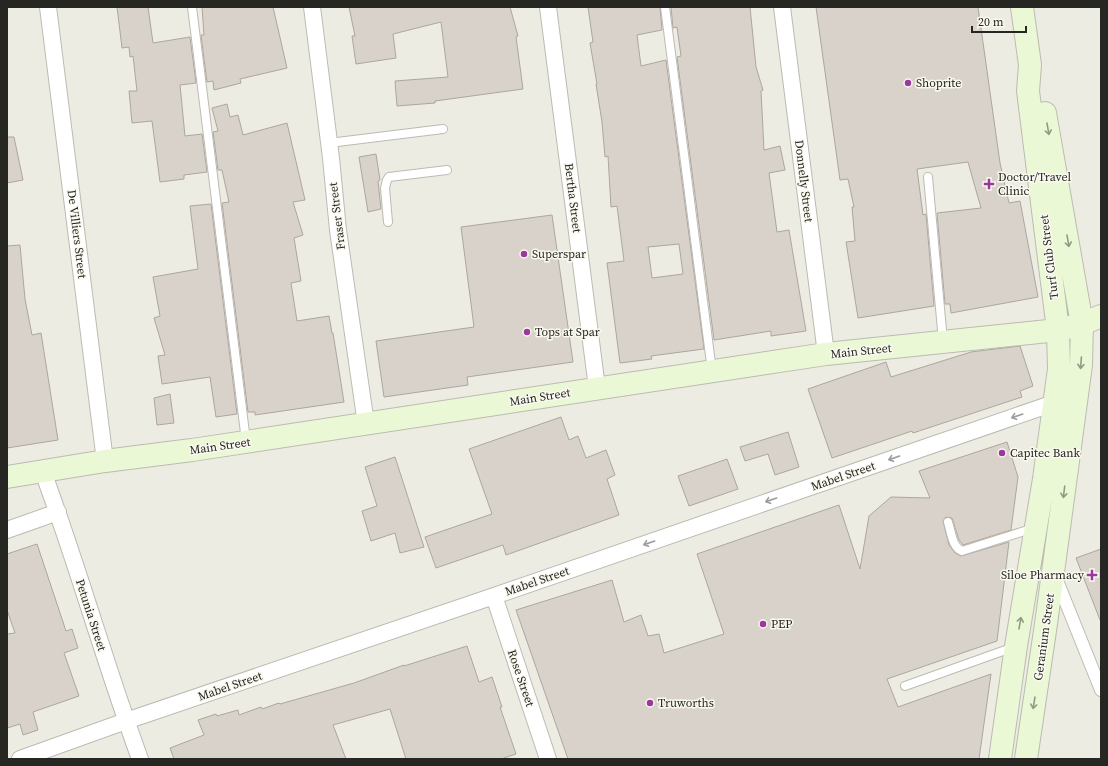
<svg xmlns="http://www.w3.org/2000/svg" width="1108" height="766" font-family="'Source Serif 4',serif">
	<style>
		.building { fill: #d8d2ca; stroke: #aca69f; fill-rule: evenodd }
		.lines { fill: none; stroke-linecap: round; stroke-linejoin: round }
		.service-casing { stroke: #bcbbb2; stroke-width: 10 }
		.pedestrian-casing { stroke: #bcbbb2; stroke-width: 14 }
		.minor-casing { stroke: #bcbbb2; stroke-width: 18 }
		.secondary-casing { stroke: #bcbbb2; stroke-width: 24 }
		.service { stroke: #fff; stroke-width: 8 }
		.pedestrian { stroke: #fff; stroke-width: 12 }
		.minor { stroke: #fff; stroke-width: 16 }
		.secondary { stroke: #eaf8d5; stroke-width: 22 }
		.oneway { stroke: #929a84 }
		.oneway2 { stroke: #9d9d9c }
		.poi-dot { fill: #9b389d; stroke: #faf9f0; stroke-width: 1.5 }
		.labels { text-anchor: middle; stroke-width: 3; stroke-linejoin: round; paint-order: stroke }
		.poi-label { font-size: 12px; fill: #262622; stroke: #faf9f0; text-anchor: start }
		.street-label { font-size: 12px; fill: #262622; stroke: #faf9f0 }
	</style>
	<rect width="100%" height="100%" fill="#edece2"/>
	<path class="building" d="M117 7H148L153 43 190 37 196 83 180 85 185 136 202 134 207 172 184 175V179L160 182 152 121 132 123 129 91H137L133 56 130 57 129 47 122 48Z
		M202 7H273L287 68 240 79 241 83 214 90 213 81 207 82 201 35H204Z
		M349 7H510L518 36 516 37 523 89 435 101V103L397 106 395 81 448 77 441 22 393 34 396 58 356 64 352 36H355Z
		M588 7H660L662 30 637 35 641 66 666 60 704 349 651 356 652 359 620 363 607 263 624 261 617 206 611 207 608 156 605 157 602 122 596 84H597L590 43 593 42ZM679 244 683 274 652 278 648 247Z
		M671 7H750L756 67 763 90 761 91 764 150 780 146 785 170 769 173 777 232 789 230 806 331 771 336V331L714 340 677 57 681 56 677 27 673 28Z
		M816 7H978L1000 163 1009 203 1020 201 1038 297 951 313 950 304H945L937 213 981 208 968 162 917 169 923 215 926 214 934 306 858 318 846 242 855 241 852 207H854L848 179 840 180Z
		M227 104 230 117 238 115 243 135 287 123 305 200 293 202 303 235 294 238 301 281 291 283 297 321 329 316 332 333H333L344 402 255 415V412H248L222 203 229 202 222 170H218L213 132 218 131 212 108Z
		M7 137H14L23 180 7 183Z
		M376 154 380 180 378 181 381 209 368 212 359 157Z
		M211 204 237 414 216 417 210 377 162 384 158 356 165 355 154 318 160 316 153 277 198 269 190 206Z
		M552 215 573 362 467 377 468 385 384 397 376 341 474 327 461 227Z
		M20 245 25 299 32 335 41 333 58 440 7 448V246Z
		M1020 346 1033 386 1020 391 1022 397 913 433 912 431 832 458 808 389 886 362 891 377 971 352Z
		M170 394 174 423 157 425 154 398Z
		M561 417 569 440 578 436 586 458 606 450 615 475 607 479 619 515 506 555 503 545 436 568 425 537 492 514 469 449Z
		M788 432 799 467 775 475 768 454 745 461 740 447Z
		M1007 442 1018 477 1011 530 963 545 959 540 952 518 946 517 943 521 949 545 955 553 961 556 1009 542 997 641 887 679 898 707 991 674 979 759H568L516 610 612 580 624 622 641 615 648 636 659 634 664 653 724 634 697 554 839 505 860 569 869 516 891 497 930 498 919 471Z
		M395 457 424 547 400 553 395 533 371 541 362 511 377 506 365 467Z
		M727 459 738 489 689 506 678 476Z
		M37 544 66 631 72 629 78 648 64 653 79 696 33 712 38 730 23 735 20 724 7 728V634L15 633 7 610V554Z
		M1101 549V619L1100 620 1076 558Z
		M467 646 479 682 492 677 502 707H500L516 754 501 759H406L390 709 333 725 346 759H174L170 748 204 735 198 720 216 714 217 716 238 710 239 715 261 707 262 709 279 703 280 704 354 683 404 665V666Z"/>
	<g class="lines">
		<defs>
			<path id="service" d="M192 7 246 441
				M665 7 712 371
				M329 143 443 129
				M928 177 943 341
				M388 222 385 188 387 180 389 177 447 170
				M948 522C951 531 952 547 962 551L1034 528
				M905 686 1014 647"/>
			<path id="pedestrian" d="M1056 578 1101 690"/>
			<path id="minor" d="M48 7 105 461
				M312 7 331 158 338 230 366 424
				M548 7 597 388
				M782 7 826 354
				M43 472C78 566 105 664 140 759
				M7 530 58 512
				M494 596 548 759
				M20 759 126 721 494 596 1054 403"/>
			<path id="secondary" d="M7 477 105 461 192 450 826 354 1058 330 1082 324 1101 316
				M1000 759 1016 646 1044 479 1059 369 1058 330 1028 91 1030 65 1022 7
				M1026 759 1046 624 1081 365 1082 324 1045 113"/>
		</defs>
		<use href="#service" class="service-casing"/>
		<use href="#pedestrian" class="pedestrian-casing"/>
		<use href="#minor" class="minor-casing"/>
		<use href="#secondary" class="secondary-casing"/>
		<use href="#service" class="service"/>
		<use href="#pedestrian" class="pedestrian"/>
		<use href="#minor" class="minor"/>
		<use href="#secondary" class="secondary"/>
	</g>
	<defs><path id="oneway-shaft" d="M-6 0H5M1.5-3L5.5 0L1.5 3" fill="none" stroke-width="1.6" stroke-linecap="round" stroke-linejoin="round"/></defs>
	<g class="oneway">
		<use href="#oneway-shaft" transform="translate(1048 129) rotate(80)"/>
		<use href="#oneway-shaft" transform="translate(1068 241) rotate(80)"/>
		<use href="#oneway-shaft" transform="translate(1081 363) rotate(94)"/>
		<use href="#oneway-shaft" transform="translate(1064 492) rotate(97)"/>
		<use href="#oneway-shaft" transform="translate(1020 623) rotate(-80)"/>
		<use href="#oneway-shaft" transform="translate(1034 703) rotate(99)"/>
	</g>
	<g class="oneway2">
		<use href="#oneway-shaft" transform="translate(1017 416) rotate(161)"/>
		<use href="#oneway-shaft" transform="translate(894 458) rotate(161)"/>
		<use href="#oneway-shaft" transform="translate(771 500) rotate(161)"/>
		<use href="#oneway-shaft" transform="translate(649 543) rotate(161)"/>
	</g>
	<g class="poi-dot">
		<circle cx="908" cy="83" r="4"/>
		<path d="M987 178h4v4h4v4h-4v4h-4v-4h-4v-4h4z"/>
		<circle cx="524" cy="254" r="4"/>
		<circle cx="527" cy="332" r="4"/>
		<circle cx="1002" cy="453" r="4"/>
		<path d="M1090 569h4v4h4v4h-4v4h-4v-4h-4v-4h4z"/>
		<circle cx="763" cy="624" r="4"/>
		<circle cx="650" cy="703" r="4"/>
	</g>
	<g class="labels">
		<g class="poi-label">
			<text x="916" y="87">Shoprite</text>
			<text x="998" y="181">Doctor/Travel<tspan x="998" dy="14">Clinic</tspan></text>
			<text x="532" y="258">Superspar</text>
			<text x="535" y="336">Tops at Spar</text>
			<text x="1010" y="457">Capitec Bank</text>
			<text x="1084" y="579" text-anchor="end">Siloe Pharmacy</text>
			<text x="771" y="628">PEP</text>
			<text x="658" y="707">Truworths</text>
		</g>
		<g class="street-label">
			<text transform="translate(804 181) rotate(83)" y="4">Donnelly Street</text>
			<text transform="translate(573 198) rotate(83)" y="4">Bertha Street</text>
			<text transform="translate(337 216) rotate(-97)" y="4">Fraser Street</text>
			<text transform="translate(77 234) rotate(83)" y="4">De Villiers Street</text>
			<text transform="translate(1049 257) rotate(-97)" y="4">Turf Club Street</text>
			<text transform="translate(861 351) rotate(-6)" y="4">Main Street</text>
			<text transform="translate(540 397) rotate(-9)" y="4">Main Street</text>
			<text transform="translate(220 446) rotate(-8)" y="4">Main Street</text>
			<text transform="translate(843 476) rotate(-19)" y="4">Mabel Street</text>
			<text transform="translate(537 581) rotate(-19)" y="4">Mabel Street</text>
			<text transform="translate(91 615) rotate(72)" y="4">Petunia Street</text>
			<text transform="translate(1044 637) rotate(-82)" y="4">Geranium Street</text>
			<text transform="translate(521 678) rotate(71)" y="4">Rose Street</text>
			<text transform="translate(230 686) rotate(-19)" y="4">Mabel Street</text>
		</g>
	</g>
	<rect width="1108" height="766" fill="none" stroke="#262622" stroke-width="16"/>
	<path d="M972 26v6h54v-6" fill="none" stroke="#262622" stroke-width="2"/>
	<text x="978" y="26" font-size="12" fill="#262622" stroke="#faf9f0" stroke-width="3" paint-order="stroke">20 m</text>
</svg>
